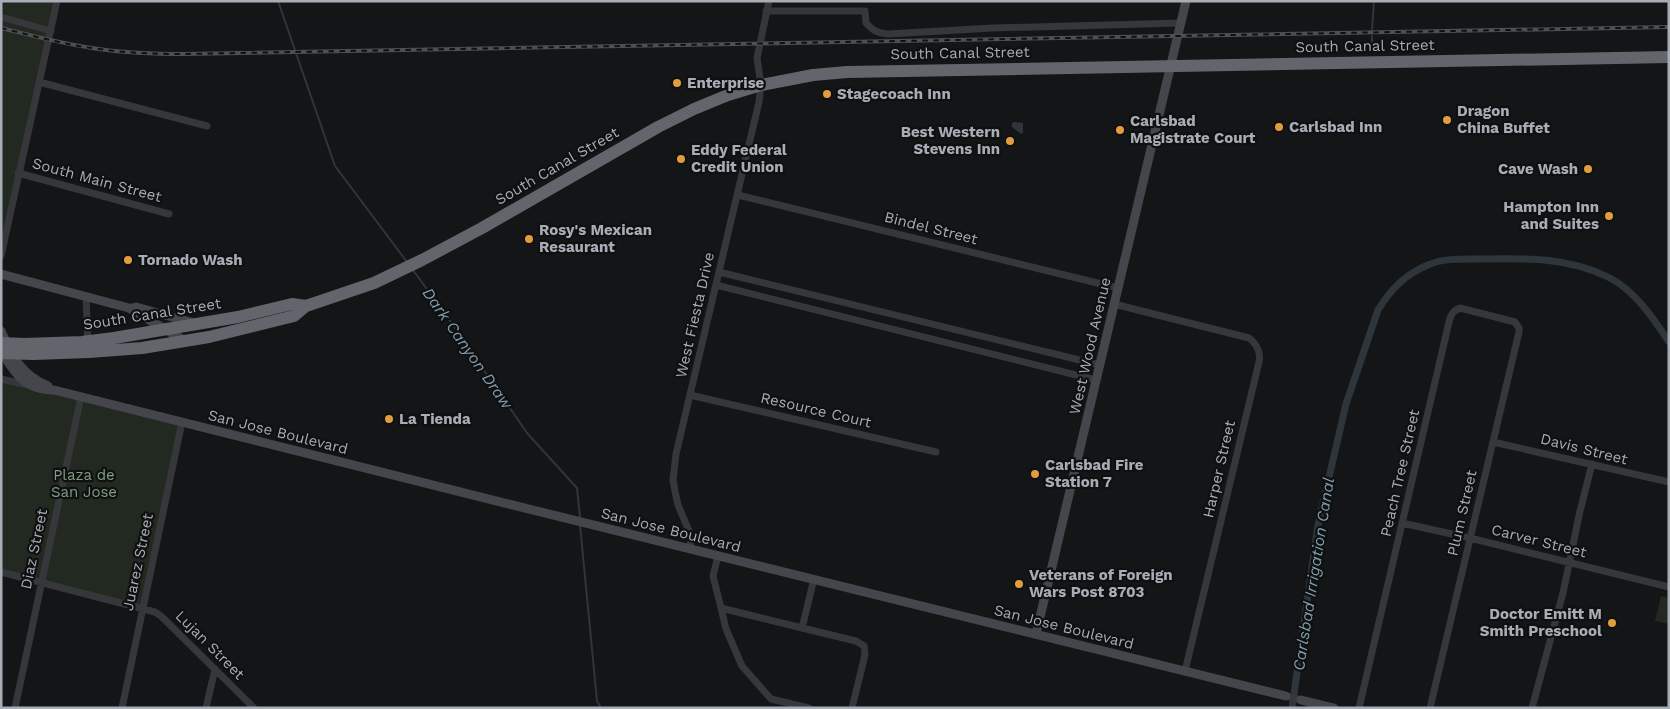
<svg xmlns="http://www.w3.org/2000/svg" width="1670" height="709" font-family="'Work Sans',sans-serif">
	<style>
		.green { fill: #212921 }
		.water { fill: #2e363b }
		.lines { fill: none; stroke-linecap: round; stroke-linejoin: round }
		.stream { stroke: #2e363b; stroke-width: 2 }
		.canal { stroke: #2e363b; stroke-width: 7 }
		.street { stroke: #36373b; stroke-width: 7 }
		.secondary { stroke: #44464b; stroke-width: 9 }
		.highway { stroke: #62656b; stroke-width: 12 }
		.rail-casing { stroke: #4d4f54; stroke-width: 4 }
		.rail { stroke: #0f1011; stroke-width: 2; stroke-dasharray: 5.5; stroke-linecap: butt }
		.highway-bridge { stroke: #62656b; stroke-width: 12 }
		.poi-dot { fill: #e39d3f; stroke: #0f1011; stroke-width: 2 }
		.labels { text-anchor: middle; stroke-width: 4.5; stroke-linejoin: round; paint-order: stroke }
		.street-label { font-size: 15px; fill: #a7adb5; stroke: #0f1011 }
		.poi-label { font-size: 15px; font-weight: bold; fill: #a7adb5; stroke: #0f1011; text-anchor: start }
		.park-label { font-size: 15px; fill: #819f80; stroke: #0f1011 }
		.water-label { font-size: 16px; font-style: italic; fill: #819dae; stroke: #0f1011 }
	</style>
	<rect width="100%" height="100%" fill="#141516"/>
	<path class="green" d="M1 1H57L1 254Z
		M1 379 182 422 142 609 1 572Z
		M1661 596 1669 598V624L1655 621Z"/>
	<path class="water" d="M1014 122 1023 123V133L1021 134 1012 127V123Z"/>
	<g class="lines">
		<path class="stream" d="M278 1 335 166 407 262
			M1372 29 1374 1
			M1372 43V36
			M413 270 448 318 527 433 577 488 580 517
			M580 525 597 701 601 708"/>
		<path class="canal" d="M1292 708 1318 525 1346 404 1378 310C1390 290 1405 274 1428 265 1443 258 1463 259 1480 259 1525 258 1569 257 1610 278 1635 291 1654 319 1669 342"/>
		<path class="street" d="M766 11H865L866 23C873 31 878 33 888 34L993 28 1181 23
			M1 17 51 31
			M39 82 207 126
			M18 173 169 214
			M738 195 1118 288
			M1 256 57 1
			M719 272 1100 365
			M716 285 1096 380
			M86 297 88 345
			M1114 304 1249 338C1257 344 1261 353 1259 362L1185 671
			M1 379 28 385
			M690 395 936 452
			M1493 442 1669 482
			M1402 523 1470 538 1669 587
			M689 549 692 538 678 505 675 491 673 480 676 454 759 102 761 85 757 58 769 1
			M718 556 713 576 721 608 802 628 814 579
			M1 572 155 612 161 616 254 708
			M721 608 726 629 742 666 771 699 809 708
			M802 628 856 641 864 646 865 655 852 708
			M1286 696 1301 700
			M15 708 81 397
			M122 708 182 422
			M206 708 215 669
			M1359 708 1449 322C1451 314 1453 311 1460 308L1515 322 1519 328V332L1430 708
			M1532 708 1563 593 1580 511 1592 464"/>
		<path class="secondary" d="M1 274 129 308 185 341
			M132 308 136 307 194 323
			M1 331C13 357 21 375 48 386
			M1 351C15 374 25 390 54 390 464 495 875 593 1286 696
			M1036 634 1186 1
			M1301 700 1334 708"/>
		<path class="highway" d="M25 344 82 342 114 338 238 317 292 304 306 306
			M33 354 89 352 142 348 209 337 294 316 306 306 374 283 422 260 482 228 658 127 694 109 728 95 761 85 813 75 847 72 1669 57"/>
		<defs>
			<path id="rail" d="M1 28C34 36 66 45 99 49 127 53 155 54 184 54L1669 27"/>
		</defs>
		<use href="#rail" class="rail-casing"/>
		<use href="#rail" class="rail"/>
		<path class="highway-bridge" d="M1 343 25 344
			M1 353 33 354"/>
	</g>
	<g class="poi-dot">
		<circle cx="677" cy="83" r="5"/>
		<circle cx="827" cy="94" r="5"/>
		<circle cx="1447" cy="120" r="5"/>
		<circle cx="1279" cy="127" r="5"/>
		<circle cx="1120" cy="130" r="5"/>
		<circle cx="1010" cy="141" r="5"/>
		<circle cx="681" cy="159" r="5"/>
		<circle cx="1588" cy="169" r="5"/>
		<circle cx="1609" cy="216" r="5"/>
		<circle cx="529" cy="239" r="5"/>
		<circle cx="128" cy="260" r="5"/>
		<circle cx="389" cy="419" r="5"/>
		<circle cx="1035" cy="474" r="5"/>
		<circle cx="1019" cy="584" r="5"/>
		<circle cx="1612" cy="623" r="5"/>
	</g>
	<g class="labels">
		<g class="street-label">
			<text transform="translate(1365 46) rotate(-1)" y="5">South Canal Street</text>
			<text transform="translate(960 53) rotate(-1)" y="5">South Canal Street</text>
			<text transform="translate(557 166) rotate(-30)" y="5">South Canal Street</text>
			<text transform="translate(97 180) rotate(15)" y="5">South Main Street</text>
			<text transform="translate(931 228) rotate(14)" y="5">Bindel Street</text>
			<text transform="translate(152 314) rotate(-9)" y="5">South Canal Street</text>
			<text transform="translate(695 315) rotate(-77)" y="5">West Fiesta Drive</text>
			<text transform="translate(1090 346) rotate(-77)" y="5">West Wood Avenue</text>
			<text transform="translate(816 410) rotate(13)" y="5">Resource Court</text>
			<text transform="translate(278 432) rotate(14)" y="5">San Jose Boulevard</text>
			<text transform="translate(1584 449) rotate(14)" y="5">Davis Street</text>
			<text transform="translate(1219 469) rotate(-77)" y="5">Harper Street</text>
			<text transform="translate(1400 473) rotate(-77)" y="5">Peach Tree Street</text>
			<text transform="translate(1462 513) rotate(-77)" y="5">Plum Street</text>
			<text transform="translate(671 530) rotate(14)" y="5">San Jose Boulevard</text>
			<text transform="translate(1539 541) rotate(14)" y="5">Carver Street</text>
			<text transform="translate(34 549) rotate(-78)" y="5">Diaz Street</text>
			<text transform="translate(138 562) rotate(-78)" y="5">Juarez Street</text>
			<text transform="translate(1064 627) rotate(14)" y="5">San Jose Boulevard</text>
			<text transform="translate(210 645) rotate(45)" y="5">Lujan Street</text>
		</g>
		<g class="poi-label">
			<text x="687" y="88">Enterprise</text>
			<text x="837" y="99">Stagecoach Inn</text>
			<text x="1457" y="116">Dragon<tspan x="1457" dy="17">China Buffet</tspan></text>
			<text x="1130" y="126">Carlsbad<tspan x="1130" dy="17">Magistrate Court</tspan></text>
			<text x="1289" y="132">Carlsbad Inn</text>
			<text x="1000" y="137" text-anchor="end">Best Western<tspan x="1000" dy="17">Stevens Inn</tspan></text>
			<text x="691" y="155">Eddy Federal<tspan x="691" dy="17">Credit Union</tspan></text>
			<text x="1578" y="174" text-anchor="end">Cave Wash</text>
			<text x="1599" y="212" text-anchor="end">Hampton Inn<tspan x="1599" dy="17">and Suites</tspan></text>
			<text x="539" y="235">Rosy's Mexican<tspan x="539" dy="17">Resaurant</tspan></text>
			<text x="138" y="265">Tornado Wash</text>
			<text x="399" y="424">La Tienda</text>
			<text x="1045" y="470">Carlsbad Fire<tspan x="1045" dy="17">Station 7</tspan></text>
			<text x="1029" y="580">Veterans of Foreign<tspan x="1029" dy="17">Wars Post 8703</tspan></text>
			<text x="1602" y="619" text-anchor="end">Doctor Emitt M<tspan x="1602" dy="17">Smith Preschool</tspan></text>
		</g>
		<g class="park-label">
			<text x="84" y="480">Plaza de<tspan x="84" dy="17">San Jose</tspan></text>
		</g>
		<g class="water-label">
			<text transform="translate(468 348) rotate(55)" y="6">Dark Canyon Draw</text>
			<text transform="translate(1313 574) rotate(-81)" y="6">Carlsbad Irrigation Canal</text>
		</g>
	</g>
	<rect width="1670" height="709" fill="none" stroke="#a7adb5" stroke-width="5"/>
</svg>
